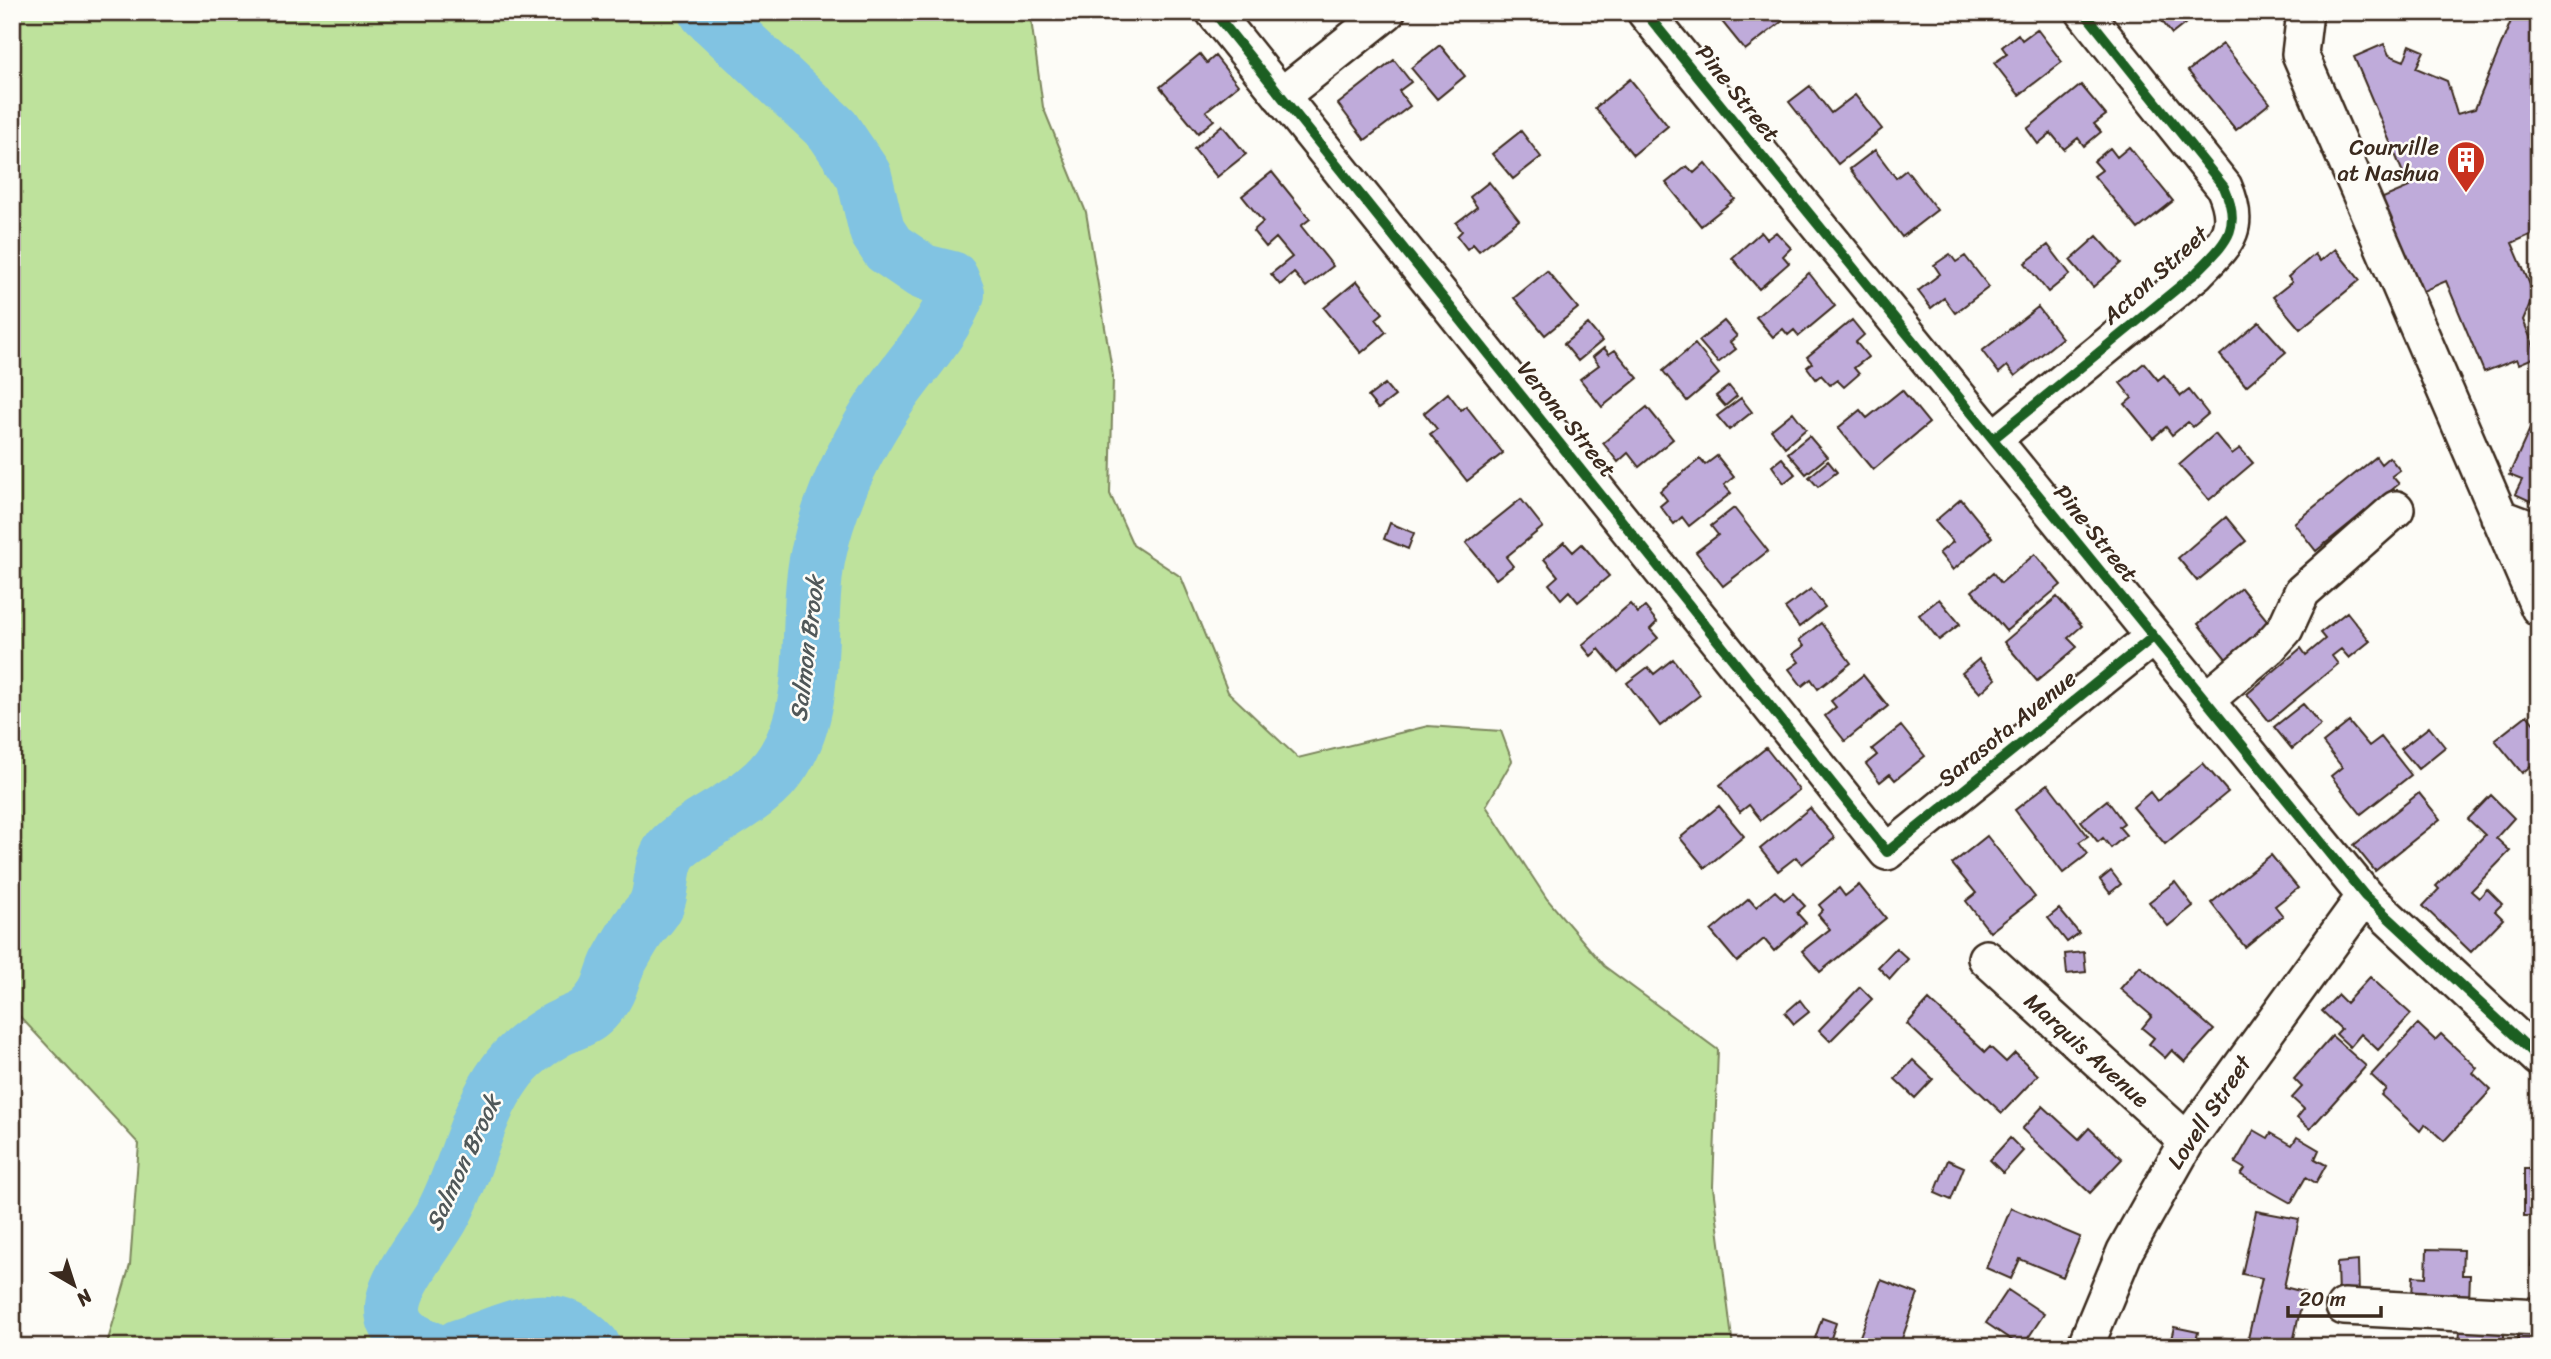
<svg xmlns="http://www.w3.org/2000/svg" width="2551" height="1359" font-family="Sriracha,sans-serif">
	<style>
		.green { fill: #bee29c; stroke: #7c865d; stroke-width: 2 }
		.lines { fill: none; stroke-linecap: round; stroke-linejoin: round }
		.river { stroke: #81c3e2; stroke-width: 56 }
		.building { fill: #bfabda; stroke: #3b2a1e; stroke-width: 2 }
		.minor-casing { stroke: #3b2a1e; stroke-width: 40 }
		.minor { stroke: #fdfcf7; stroke-width: 35 }
		.cycleway-casing { stroke: #fdfcf7; stroke-width: 15 }
		.cycleway { stroke: #1b5e20; stroke-width: 10 }
		.labels { text-anchor: middle; stroke-width: 5; stroke-linejoin: round; paint-order: stroke }
		.street-label { font-size: 23px; fill: #3b2a1e; stroke: #fdfcf7 }
		.poi-label { font-size: 23px; fill: #3b2a1e; stroke: #fdfcf7; text-anchor: end }
		.water-label { font-size: 24px; font-style: italic; fill: #505859; stroke: #fdfcf7 }
	</style>
	<rect width="100%" height="100%" fill="#fdfcf7"/>
	<filter id="ink" filterUnits="userSpaceOnUse"><feTurbulence type="fractalNoise" baseFrequency=".0143" numOctaves="2"/><feDisplacementMap in="SourceGraphic" scale="14" xChannelSelector="R" yChannelSelector="G"/><feConvolveMatrix kernelMatrix="1 2 1 2 8 2 1 2 1" color-interpolation-filters="sRGB"/></filter>
	<g filter="url(#ink)">
		<path class="green" d="M12 12H1030L1043 107 1086 212 1113 376 1110 494 1133 545 1181 577 1228 692 1298 758 1428 726 1501 731 1512 761 1486 806 1547 899 1604 966 1718 1050 1713 1187 1733 1347H106L130 1265 139 1144 12 1008Z"/>
		<g class="lines">
			<path class="river" d="M427 1347C409 1340 392 1328 393 1307 394 1281 427 1242 441 1218 467 1172 474 1117 505 1074 517 1056 539 1039 558 1029 580 1018 587 1021 603 998 611 988 612 975 618 963 625 951 632 937 641 925 645 919 653 912 656 905 664 888 659 866 671 850 678 841 692 833 701 827 731 808 765 791 784 760 822 700 804 622 818 555 830 498 858 442 891 394 914 361 942 333 957 294L951 279 923 272 888 248 877 231 864 176 833 130 707 12
				M459 1347C509 1332 551 1301 593 1347"/>
		</g>
		<path class="building" d="M1726 12H1794L1745 50 1719 18Z
			M2155 12H2200L2172 34Z
			M2506 12H2539V237L2532 234 2512 243 2534 294 2523 320 2538 356 2519 364 2517 359 2484 372 2446 281 2416 294 2376 201 2409 187 2354 57 2384 44 2389 55 2404 61 2410 45 2424 51 2416 68 2447 81 2457 114 2475 109 2511 21 2503 18Z
			M2037 29 2062 62 2019 95 1994 63 2007 54 2002 47 2018 34 2022 40Z
			M2223 44 2270 103 2236 130 2188 71Z
			M1440 45 1465 76 1437 99 1411 68Z
			M1200 54 1207 63 1215 56 1238 85 1206 111 1214 120 1198 133 1160 87Z
			M1394 60 1411 82 1399 91 1410 106 1365 140 1338 104Z
			M1630 79 1668 126 1633 155 1595 108Z
			M2081 85 2106 115 2094 124 2101 132 2084 146 2078 138 2064 149 2051 133 2038 144 2027 129Z
			M1810 86 1831 113 1855 95 1882 129 1838 164 1789 102Z
			M1222 125 1246 154 1217 177 1194 149Z
			M1521 131 1541 157 1513 179 1492 154Z
			M2129 147 2173 201 2138 229 2094 176 2102 170 2094 161 2110 148 2117 157Z
			M1875 150 1896 178 1906 170 1937 210 1902 237 1850 169Z
			M1705 163 1735 199 1701 226 1666 183 1687 166 1694 173Z
			M1272 172 1310 219 1301 226 1333 266 1306 287 1294 273 1280 285 1271 274 1292 257 1276 238 1266 247 1253 231 1263 222 1242 196Z
			M1489 182 1519 220 1479 251 1473 244 1467 249 1457 236 1462 231 1456 223 1477 207 1470 197Z
			M1761 232 1767 239 1776 232 1791 248 1783 256 1789 263 1759 289 1732 258Z
			M2097 236 2121 263 2093 287 2070 260Z
			M2048 245 2070 274 2048 292 2025 263Z
			M2335 249 2360 280 2300 329 2273 297 2292 282 2288 277 2315 254 2320 261Z
			M1950 254 1956 262 1965 256 1989 287 1955 313 1944 298 1931 308 1918 291 1940 274 1934 265Z
			M1547 271 1578 308 1545 335 1514 298Z
			M1809 273 1835 306 1799 336 1794 330 1788 335 1783 329 1773 337 1756 317Z
			M1357 281 1383 313 1376 319 1386 332 1361 353 1324 308Z
			M2038 307 2062 338 2015 376 2007 366 1999 373 1982 351Z
			M1852 320 1864 335 1856 342 1868 357 1854 368 1859 374 1844 387 1837 380 1830 385 1821 375 1816 379 1807 367 1812 363 1807 357Z
			M1724 321 1737 336 1730 342 1736 349 1718 363 1699 341Z
			M2259 322 2286 352 2246 386 2220 355Z
			M1588 324 1602 341 1578 361 1564 344Z
			M1695 344 1719 374 1687 401 1663 371Z
			M1604 348 1609 354 1615 350 1638 378 1602 407 1580 379 1599 365 1593 357Z
			M2144 363 2158 380 2164 375 2181 396 2189 390 2208 414 2193 427 2188 422 2172 435 2166 427 2153 438 2125 404 2132 398 2120 383Z
			M1385 384 1395 396 1378 409 1368 397Z
			M1729 386 1737 396 1725 406 1716 396Z
			M1902 390 1929 423 1873 470 1838 428 1860 410 1867 418Z
			M1448 393 1461 410 1466 406 1503 453 1467 481 1430 434 1437 429 1424 413Z
			M1741 398 1752 412 1729 430 1717 416Z
			M1647 407 1673 439 1639 467 1628 453 1618 462 1603 443Z
			M2539 409V505L2515 494 2522 480 2509 475Z
			M1793 412 1806 429 1785 447 1771 430Z
			M2215 434 2232 454 2240 448 2253 463 2209 500 2179 465Z
			M1809 436 1827 457 1806 474 1788 453Z
			M1717 456 1734 477 1724 485 1731 493 1689 526 1682 517 1674 524 1660 506 1667 500 1660 491 1700 459 1705 465Z
			M2376 457 2381 464 2389 457 2400 470 2392 476 2399 484 2316 551 2294 523Z
			M1782 458 1795 474 1784 483 1772 466Z
			M1828 461 1837 472 1818 487 1809 477Z
			M1521 499 1543 527 1506 557 1513 566 1496 579 1466 543Z
			M1961 499 1992 537 1953 570 1939 553 1953 542 1935 521Z
			M1734 508 1768 551 1723 586 1696 552 1718 535 1711 526Z
			M2226 517 2246 541 2197 581 2178 558Z
			M1390 523 1414 533 1408 549 1384 539Z
			M1564 542 1573 552 1582 544 1609 576 1578 602 1569 591 1561 599 1549 584 1558 576 1544 559Z
			M2035 554 2061 585 2006 631 1972 591 1993 573 2001 583Z
			M2241 588 2271 625 2227 660 2198 624Z
			M1811 589 1825 607 1799 627 1785 608Z
			M2057 597 2082 626 2068 638 2077 647 2037 681 2004 642Z
			M1939 599 1960 624 1939 640 1919 615Z
			M1630 604 1638 613 1645 607 1657 622 1650 629 1658 638 1618 672 1599 649 1591 656 1582 645Z
			M2347 612 2370 641 2349 658 2341 649 2332 656 2338 664 2269 721 2247 694 2301 648 2306 655 2325 639 2320 633Z
			M1821 623 1851 663 1818 689 1811 679 1802 686 1789 669 1799 662 1793 654 1804 646 1799 640Z
			M1673 659 1700 695 1660 726 1627 683 1648 667 1654 674Z
			M1979 659 1996 679 1980 693 1962 673Z
			M1863 675 1888 706 1845 741 1825 716 1836 707 1831 701Z
			M2303 704 2321 725 2292 749 2274 727Z
			M2527 715 2539 730V759L2522 773 2495 740Z
			M2349 722 2369 746 2381 737 2411 775 2361 814 2331 776 2342 767 2323 743Z
			M1901 726 1925 756 1895 780 1890 774 1880 782 1866 764 1877 755 1872 749Z
			M2429 727 2445 747 2418 769 2401 749Z
			M1766 748 1799 790 1761 820 1749 805 1740 812 1720 785Z
			M2203 763 2228 792 2165 844 2133 807 2150 792 2157 801Z
			M2048 784 2088 836 2079 842 2088 854 2063 873 2015 810Z
			M2419 793 2440 819 2375 871 2354 845Z
			M2491 795 2514 818 2496 838 2510 851 2471 891 2479 898 2487 889 2502 904 2495 911 2503 919 2471 952 2423 906 2439 889 2436 886 2485 835 2468 819Z
			M2107 800 2124 823 2119 827 2126 835 2111 848 2103 838 2098 842 2081 821Z
			M1719 806 1744 836 1705 868 1680 838Z
			M1810 808 1835 838 1802 864 1796 857 1778 871 1760 849Z
			M1987 836 2035 897 1990 932 1966 901 1976 893 1952 864Z
			M2271 855 2298 888 2275 906 2283 916 2245 947 2211 903Z
			M2111 871 2121 884 2110 893 2100 880Z
			M2175 882 2193 906 2168 926 2149 902Z
			M1859 885 1886 918 1820 972 1802 951 1830 929 1818 915 1823 910 1819 905 1839 888 1845 896Z
			M1775 891 1784 900 1793 893 1805 906 1797 913 1806 923 1774 951 1764 939 1737 962 1711 931 1749 899 1756 907Z
			M2059 909 2079 933 2067 942 2048 918Z
			M1896 948 1908 959 1890 979 1878 967Z
			M2084 952 2086 972 2067 974 2065 954Z
			M2140 966 2214 1030 2185 1062 2172 1050 2165 1058 2149 1044 2154 1038 2142 1028 2152 1016 2120 989Z
			M2370 977 2411 1014 2378 1050 2361 1034 2350 1047 2336 1034 2341 1029 2322 1011 2338 995 2346 1003Z
			M1860 987 1872 999 1830 1041 1819 1030Z
			M1800 1000 1809 1012 1794 1024 1785 1013Z
			M1929 1000 1985 1052 1990 1047 2006 1062 2015 1053 2038 1075 2002 1113 1907 1024Z
			M2418 1024 2435 1040 2441 1034 2477 1068 2473 1073 2491 1090 2444 1141 2425 1124 2420 1131 2381 1095 2386 1089 2371 1075Z
			M2332 1036 2366 1066 2310 1129 2297 1118 2304 1109 2292 1098 2302 1087 2294 1079Z
			M1913 1060 1933 1079 1915 1098 1895 1079Z
			M2043 1106 2079 1139 2089 1128 2122 1159 2090 1193 2022 1129Z
			M2254 1130 2268 1138 2271 1133 2292 1145 2297 1137 2319 1150 2315 1159 2326 1165 2316 1183 2306 1177 2291 1203 2241 1175 2245 1169 2235 1163Z
			M2010 1138 2023 1151 2003 1173 1990 1160Z
			M1948 1160 1964 1167 1951 1200 1935 1193Z
			M2524 1169H2539V1216H2524Z
			M2011 1208 2080 1237 2063 1277 2020 1259 2011 1279 1986 1268Z
			M2256 1211 2299 1219 2284 1287 2304 1292 2292 1347H2246L2262 1278 2242 1274Z
			M2533 1245H2539V1266H2531Z
			M2427 1249 2463 1250 2462 1275H2470L2469 1301 2412 1298 2413 1276 2426 1277Z
			M2358 1261 2359 1296 2338 1297 2337 1263Z
			M1881 1280 1918 1294 1899 1347H1856Z
			M2008 1290 2044 1314 2022 1347 1986 1323Z
			M1822 1318 1836 1323 1828 1347H1812Z
			M2174 1327 2198 1332 2196 1343 2215 1347H2169Z
			M2518 1329 2539 1330V1347H2518Z
			M2460 1330 2504 1331V1347H2459Z
			M2223 1338 2247 1342 2246 1347H2221Z"/>
		<g class="lines">
			<defs>
				<path id="minor" d="M1214 12 1887 852 2153 637
					M1645 12 2365 896 2539 1058
					M2305 12 2300 54 2539 608
					M1281 96 1387 12
					M1993 439 2196 273C2226 242 2243 230 2224 187L2084 12
					M2499 517 2539 532
					M2206 700 2269 647 2285 629 2302 592 2396 509
					M1986 958 2187 1141
					M2344 1307 2539 1317
					M2085 1347 2125 1251 2187 1141 2365 896"/>
			</defs>
			<use href="#minor" class="minor-casing"/>
			<use href="#minor" class="minor"/>
			<defs>
				<path id="cycleway" d="M1214 12 1887 852 2153 637
					M1645 12 2365 896 2539 1058
					M1993 439 2196 273C2226 242 2243 230 2224 187L2084 12"/>
			</defs>
			<use href="#cycleway" class="cycleway-casing"/>
			<use href="#cycleway" class="cycleway"/>
		</g>
	</g>
	<defs>
		<symbol id="building-pin" viewBox="-11 -11 22 30"><path d="M0 17L-7.5 6A9.5 9.5 0 1 1 7.5 6Z" fill="#c8321e" stroke="#fdfcf7"/><path d="M-4-6H4V6H1V3H-1V6H-4ZM-2.5-4.3h1.7v1.8h-1.7ZM.8-4.3h1.7v1.8H.8ZM-2.5-1h1.7V.8h-1.7ZM.8-1h1.7V.8H.8Z" fill="#fff"/></symbol>
	</defs>
	<g fill-rule="evenodd">
		<use href="#building-pin" x="2444" y="138" width="44" height="60"/>
	</g>
	<g class="labels">
		<g class="street-label">
			<text transform="translate(1738 93) rotate(51)" y="8">Pine Street</text>
			<text transform="translate(2155 275) rotate(-42)" y="8">Acton Street</text>
			<text transform="translate(1567 419) rotate(51)" y="8">Verona Street</text>
			<text transform="translate(2096 533) rotate(51)" y="8">Pine Street</text>
			<text transform="translate(2007 728) rotate(-39)" y="8">Sarasota Avenue</text>
			<text transform="translate(2087 1050) rotate(42)" y="8">Marquis Avenue</text>
			<text transform="translate(2209 1112) rotate(-56)" y="8">Lovell Street</text>
		</g>
		<g class="poi-label">
			<text x="2439" y="155">Courville<tspan x="2439" dy="26">at Nashua</tspan></text>
		</g>
		<g class="water-label">
			<text transform="translate(807 649) rotate(-83)" y="8">Salmon Brook</text>
			<text transform="translate(463 1163) rotate(-65)" y="8">Salmon Brook</text>
		</g>
	</g>
	<rect width="2551" height="1359" fill="none" stroke="#fdfcf7" stroke-width="42"/>
	<rect x="21" y="21" width="2509" height="1317" fill="none" stroke="#3b2a1e" stroke-width="2.5" filter="url(#ink)"/>
	<g transform="translate(74 1285) rotate(141)" stroke="#fdfcf7" stroke-width="5" paint-order="stroke">
	<path d="M0-5L12 26L0 18L-12 26Z" fill="#3b2a1e"/>
	<text y="-10" font-size="19" font-weight="bold" text-anchor="middle" fill="#3b2a1e">N</text>
	</g>
	<path d="M2288 1306v10h93v-10" fill="none" stroke="#3b2a1e" stroke-width="3.5"/>
	<text x="2299" y="1306" font-size="21" fill="#3b2a1e" stroke="#fdfcf7" stroke-width="5" paint-order="stroke">20 m</text>
</svg>
